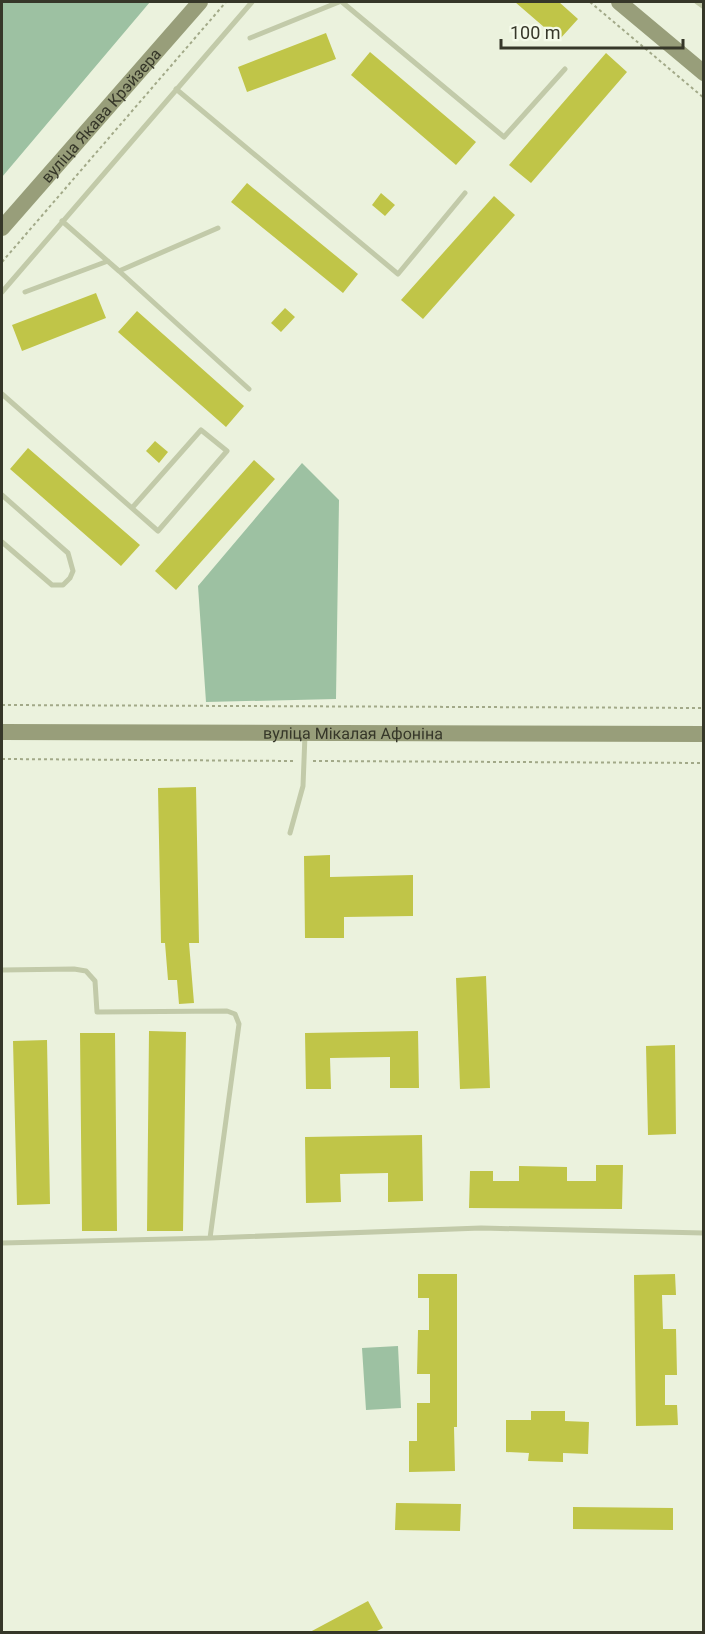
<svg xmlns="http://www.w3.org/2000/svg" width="705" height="1634" font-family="Roboto,sans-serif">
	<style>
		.green { fill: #9dc1a2 }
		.building { fill: #c0c548 }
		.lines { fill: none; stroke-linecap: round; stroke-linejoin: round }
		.path { stroke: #a2a988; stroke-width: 2; stroke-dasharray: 3 3; stroke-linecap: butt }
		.lane { stroke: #c2caa9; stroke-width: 5 }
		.secondary { stroke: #989e7a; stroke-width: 16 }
		.labels { text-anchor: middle; stroke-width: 4.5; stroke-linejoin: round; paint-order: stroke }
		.street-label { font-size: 16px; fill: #363729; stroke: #f4fae9 }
	</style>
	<rect width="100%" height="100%" fill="#ebf2dd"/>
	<path class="green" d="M2 2H150L2 177Z
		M302 463 339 500 336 699 206 702 198 586Z
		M398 1346 401 1408 366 1410 362 1348Z"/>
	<path class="building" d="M515 2H559L578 19 559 40Z
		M326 33 336 59 247 92 238 67Z
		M370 52 476 142 456 165 351 75Z
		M606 53 627 72 531 183 509 165Z
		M247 183 358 274 343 293 231 202Z
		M381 193 395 205 385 216 372 205Z
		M494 196 515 215 423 319 401 300Z
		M96 293 106 318 22 351 12 325Z
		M285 308 295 317 281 332 271 323Z
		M137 311 244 406 226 427 118 332Z
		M155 441 168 452 159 463 146 451Z
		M28 448 140 545 121 566 10 469Z
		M254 460 275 479 176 590 155 571Z
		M196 787 199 943H189L194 1003 179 1004 177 980H168L165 943H161L158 788Z
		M330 855V877L413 875V916L344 917V938H305L304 856Z
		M486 976 490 1088 460 1089 456 978Z
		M149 1031 186 1032 183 1231H147Z
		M418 1031 419 1088H390V1057L330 1058 331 1089H306L305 1033Z
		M80 1033H115L117 1231H82Z
		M47 1040 50 1204 17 1205 13 1041Z
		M675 1045 676 1134 648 1135 646 1046Z
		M422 1135 423 1201 388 1202V1173L340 1174 341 1202 306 1203 305 1137Z
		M596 1165H623L622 1209 469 1208 470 1171H493V1181H519V1166L567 1167V1181H596Z
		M418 1274H457V1427H454L455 1471 409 1472V1441H417V1403H430V1374H417L418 1330H429V1298H418Z
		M675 1274 676 1295H662L663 1329H676L677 1375H665V1405H677L678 1425 636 1426 634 1275Z
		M531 1411H565V1421L589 1422 588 1454 563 1453V1462L528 1461 529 1453 506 1452V1420H531Z
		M396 1503 461 1504 460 1531 395 1530Z
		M573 1507 673 1508V1530L573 1529Z
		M368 1601 383 1628 375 1632H310Z"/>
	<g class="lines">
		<path class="path" d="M590 2 704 98
			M2 262 226 2
			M2 705 704 708
			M2 759 296 761
			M313 761 704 763"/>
		<path class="lane" d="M342 2 504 137 565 69
			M697 2 704 7
			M250 38 339 2
			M176 89 398 274 465 193
			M62 221 119 271 218 228
			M119 271 249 389
			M2 292 252 2
			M25 292 108 261
			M2 394 158 531 227 451 201 430 132 508
			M2 495 68 553 73 571 70 578 63 585H52L2 542
			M290 833 303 786 305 735
			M2 970 74 969 86 971 95 981 97 1012 227 1011 235 1014 239 1024 210 1238 481 1228 704 1233
			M2 1243 210 1238"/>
		<g class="secondary">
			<path d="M619 2 704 73"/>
			<path id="s1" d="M2 228 200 2"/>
			<path id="s2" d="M2 732 704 734"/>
		</g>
	</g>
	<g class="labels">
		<g class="street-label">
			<text dy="6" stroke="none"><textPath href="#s1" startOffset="150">вуліца Якава Крэйзера</textPath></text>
			<text dy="6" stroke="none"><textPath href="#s2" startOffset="351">вуліца Мікалая Афоніна</textPath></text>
		</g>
	</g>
	<rect width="705" height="1634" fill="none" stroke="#363729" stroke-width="6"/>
	<path d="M501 39v9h182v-9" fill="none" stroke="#363729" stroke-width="3"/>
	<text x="510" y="39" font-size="18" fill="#363729" stroke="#f4fae9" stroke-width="4.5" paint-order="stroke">100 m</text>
</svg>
